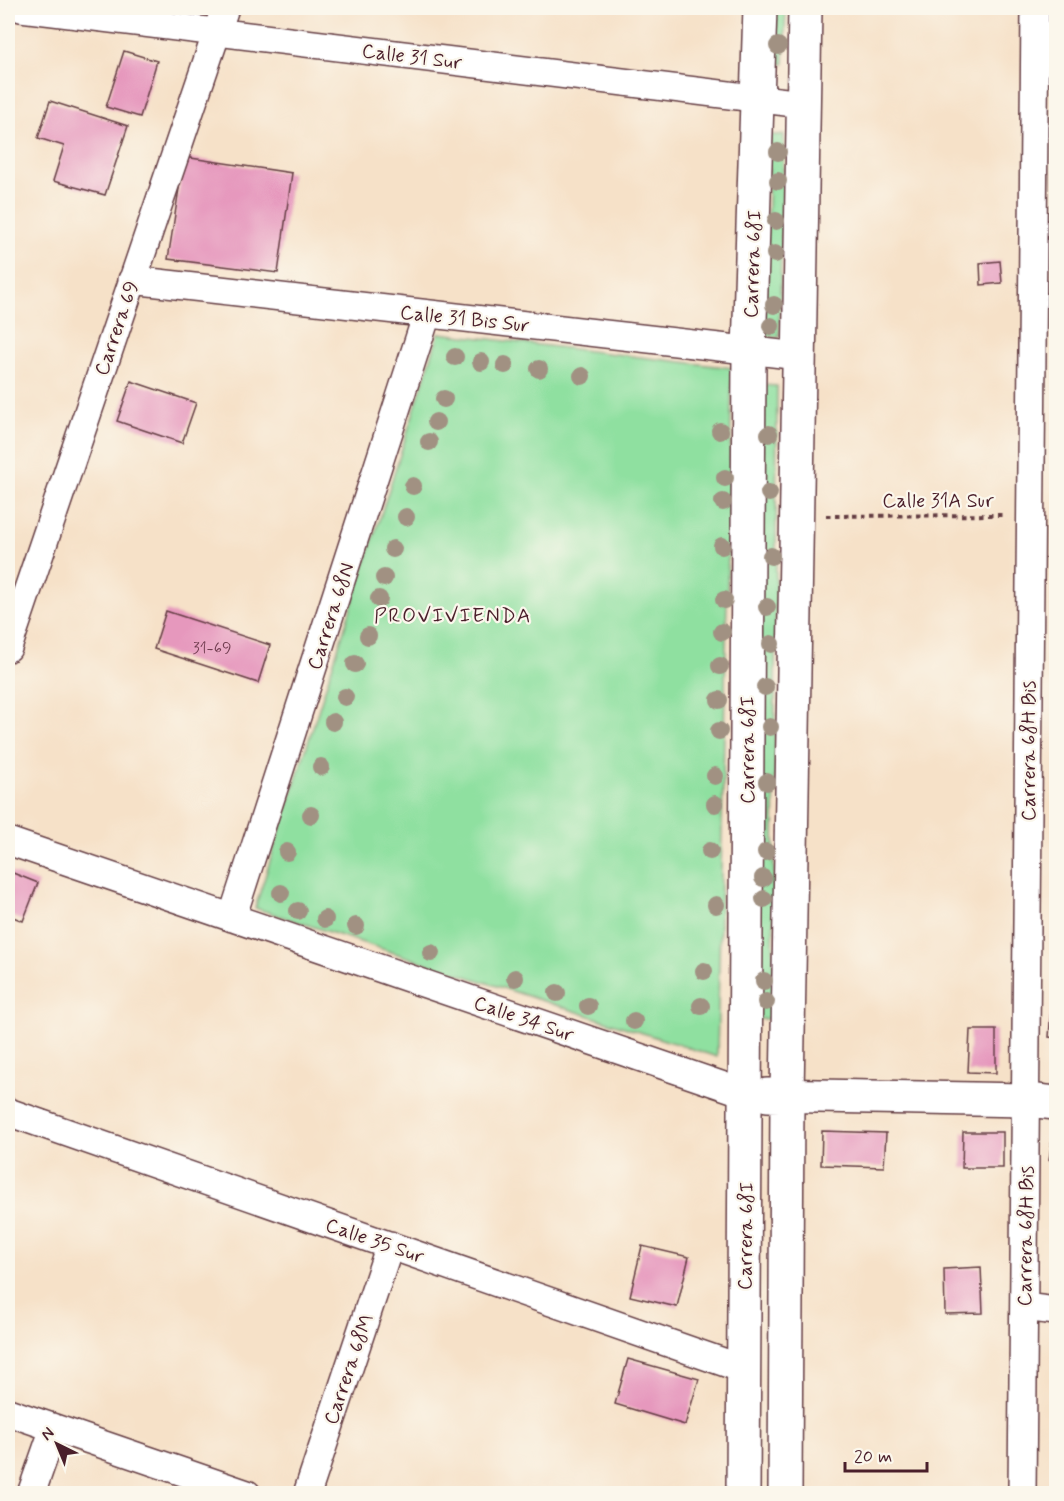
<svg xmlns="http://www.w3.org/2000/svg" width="1064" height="1501" font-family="Mynerve,sans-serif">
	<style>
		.green { fill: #8fe0a0; stroke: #6c8066; stroke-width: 1.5 }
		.building { fill: #e698bd }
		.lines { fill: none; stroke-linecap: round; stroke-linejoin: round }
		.minor-casing { stroke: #643c43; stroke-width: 30 }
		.tertiary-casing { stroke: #643c43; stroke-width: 36 }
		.path { stroke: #643c43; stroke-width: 4; stroke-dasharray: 4.5 4.5; stroke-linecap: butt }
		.minor { stroke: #fff; stroke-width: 27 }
		.tertiary { stroke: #fff; stroke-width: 33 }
		.tree { fill: #a19182 }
		.labels { text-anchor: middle; stroke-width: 4.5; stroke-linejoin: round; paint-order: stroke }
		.number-label { font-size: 16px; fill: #713d50 }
		.street-label { font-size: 20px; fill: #4a1f2b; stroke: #fbf7ec }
		.neighbourhood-label { font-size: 21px; letter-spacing: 1.5px; fill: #4a1f2b; stroke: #fbf7ec }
	</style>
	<rect width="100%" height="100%" fill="#fbf7ec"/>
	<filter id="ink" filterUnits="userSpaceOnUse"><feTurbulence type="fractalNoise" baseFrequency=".0167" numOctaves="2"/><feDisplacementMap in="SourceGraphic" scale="12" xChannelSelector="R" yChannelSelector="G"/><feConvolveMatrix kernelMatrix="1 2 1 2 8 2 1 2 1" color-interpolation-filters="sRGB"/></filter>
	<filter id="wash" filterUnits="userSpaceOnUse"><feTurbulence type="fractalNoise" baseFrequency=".008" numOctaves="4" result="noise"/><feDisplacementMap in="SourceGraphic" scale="24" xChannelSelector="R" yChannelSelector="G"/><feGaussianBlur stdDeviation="1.35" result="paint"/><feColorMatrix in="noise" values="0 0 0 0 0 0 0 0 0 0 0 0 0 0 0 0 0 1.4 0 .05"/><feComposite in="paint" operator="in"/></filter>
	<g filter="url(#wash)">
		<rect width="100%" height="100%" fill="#f6e1c8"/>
		<path class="green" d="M772 8H786L784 64 770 63Z
			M770 135H784L779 337 764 336Z
			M439 333 732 368 717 1057 255 908Z
			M761 385 777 386 773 1019H757Z"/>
		<g id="blocks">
			<path class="building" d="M1049 8H1056V26H1049Z
				M124 51 157 61 140 117 106 107Z
				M50 101 128 126 105 195 53 181 64 146 38 138Z
				M184 157 292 173 278 273 168 259Z
				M1000 261 1002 283 981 285 980 263Z
				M131 381 196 403 182 443 117 421Z
				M166 611 270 645 258 683 154 649Z
				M8 871 38 883 23 921 8 915Z
				M1051 1010 1056 1011V1038L1049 1037Z
				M970 1030H996V1073L968 1072Z
				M822 1131 886 1133 884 1167 821 1165Z
				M963 1132H1003V1168H962Z
				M1053 1133 1056 1134V1161L1049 1160Z
				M642 1246 689 1257 677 1307 630 1296Z
				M981 1267 983 1313 945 1314 944 1269Z
				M628 1359 699 1379 685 1425 615 1404Z"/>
		</g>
	</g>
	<g filter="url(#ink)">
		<use href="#blocks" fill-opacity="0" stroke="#643c43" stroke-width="1.5"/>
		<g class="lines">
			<defs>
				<path id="minor" d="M21 8 802 104
					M132 280 799 356
					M8 648 225 8
					M8 841 747 1094
					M232 918 427 314
					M8 1112 743 1369
					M1024 1307 1056 1311
					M8 1412 247 1494
					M31 1494 54 1428
					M307 1494 390 1245
					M1022 1494 1035 8"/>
				<path id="tertiary" d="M767 1095 1027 1100 1056 1103
					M743 1494 749 351 760 8
					M785 1494 787 1095 805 8"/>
			</defs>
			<use href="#minor" class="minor-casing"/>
			<use href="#tertiary" class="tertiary-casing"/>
			<path class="path" d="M826 516 1005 515"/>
			<use href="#minor" class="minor"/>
			<use href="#tertiary" class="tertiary"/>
		</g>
		<g class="tree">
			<circle cx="778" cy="46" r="9"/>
			<circle cx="778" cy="152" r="9"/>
			<circle cx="778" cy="181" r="9"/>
			<circle cx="776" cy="221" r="9"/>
			<circle cx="775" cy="254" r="9"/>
			<circle cx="774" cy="305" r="9"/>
			<circle cx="771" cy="326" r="9"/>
			<circle cx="455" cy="357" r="9"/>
			<circle cx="481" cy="362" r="9"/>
			<circle cx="505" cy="365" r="9"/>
			<circle cx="539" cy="369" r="9"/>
			<circle cx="582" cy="376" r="9"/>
			<circle cx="444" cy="399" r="9"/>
			<circle cx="436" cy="422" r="9"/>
			<circle cx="720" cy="431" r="9"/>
			<circle cx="769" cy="434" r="9"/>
			<circle cx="429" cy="442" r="9"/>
			<circle cx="725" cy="478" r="9"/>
			<circle cx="413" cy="486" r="9"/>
			<circle cx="769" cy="493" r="9"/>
			<circle cx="723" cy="502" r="9"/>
			<circle cx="406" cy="517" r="9"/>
			<circle cx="722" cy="546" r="9"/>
			<circle cx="393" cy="549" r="9"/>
			<circle cx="771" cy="556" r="9"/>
			<circle cx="384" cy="578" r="9"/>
			<circle cx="379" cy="599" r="9"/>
			<circle cx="724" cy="600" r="9"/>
			<circle cx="767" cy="607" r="9"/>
			<circle cx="722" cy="632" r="9"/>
			<circle cx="368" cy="636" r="9"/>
			<circle cx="771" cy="644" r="9"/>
			<circle cx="355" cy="664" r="9"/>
			<circle cx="720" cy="666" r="9"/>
			<circle cx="765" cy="687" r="9"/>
			<circle cx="345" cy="697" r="9"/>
			<circle cx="719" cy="700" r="9"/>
			<circle cx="333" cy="722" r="9"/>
			<circle cx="770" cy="727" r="9"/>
			<circle cx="719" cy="731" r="9"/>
			<circle cx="321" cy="767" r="9"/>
			<circle cx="715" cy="776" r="9"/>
			<circle cx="767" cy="782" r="9"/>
			<circle cx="715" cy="804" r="9"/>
			<circle cx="311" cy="815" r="9"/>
			<circle cx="710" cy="851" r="9"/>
			<circle cx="287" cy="852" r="9"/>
			<circle cx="766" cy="852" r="9"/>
			<circle cx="763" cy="878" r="9"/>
			<circle cx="281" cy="893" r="9"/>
			<circle cx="764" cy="899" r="9"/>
			<circle cx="716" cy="905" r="9"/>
			<circle cx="298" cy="911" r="9"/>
			<circle cx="325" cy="919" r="9"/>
			<circle cx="356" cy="926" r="9"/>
			<circle cx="431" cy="953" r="9"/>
			<circle cx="704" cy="971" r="9"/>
			<circle cx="515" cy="978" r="9"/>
			<circle cx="764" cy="981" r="9"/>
			<circle cx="557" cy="993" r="9"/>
			<circle cx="766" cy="1002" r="9"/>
			<circle cx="588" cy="1006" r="9"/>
			<circle cx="701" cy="1006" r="9"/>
			<circle cx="634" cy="1021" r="9"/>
		</g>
	</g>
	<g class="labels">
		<g class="number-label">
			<text x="212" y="653">31-69</text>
		</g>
		<g class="street-label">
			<text transform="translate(412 56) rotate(7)" y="7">Calle 31 Sur</text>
			<text transform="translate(752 264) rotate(-88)" y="7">Carrera 68I</text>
			<text transform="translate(465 318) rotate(6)" y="7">Calle 31 Bis Sur</text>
			<text transform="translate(116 328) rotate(-71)" y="7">Carrera 69</text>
			<text x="938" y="507">Calle 31A Sur</text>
			<text transform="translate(330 616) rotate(-72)" y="7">Carrera 68N</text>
			<text transform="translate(747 750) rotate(-90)" y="7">Carrera 68I</text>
			<text transform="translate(1028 751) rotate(-90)" y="7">Carrera 68H Bis</text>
			<text transform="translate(524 1018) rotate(19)" y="7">Calle 34 Sur</text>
			<text transform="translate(745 1236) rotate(-89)" y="7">Carrera 68I</text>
			<text transform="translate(1025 1236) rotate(-89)" y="7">Carrera 68H Bis</text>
			<text transform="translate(375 1240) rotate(19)" y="7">Calle 35 Sur</text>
			<text transform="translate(348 1369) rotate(-71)" y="7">Carrera 68M</text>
		</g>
		<g class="neighbourhood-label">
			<text x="453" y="622">PROVIVIENDA</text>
		</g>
	</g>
	<rect width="1064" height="1501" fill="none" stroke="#fbf7ec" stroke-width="30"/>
	<g transform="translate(57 1444) rotate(317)" stroke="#fbf7ec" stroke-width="4.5" paint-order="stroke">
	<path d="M0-4.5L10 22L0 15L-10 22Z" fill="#4a1f2b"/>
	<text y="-9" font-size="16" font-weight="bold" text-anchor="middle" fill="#4a1f2b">N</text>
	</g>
	<path d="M845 1462v9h82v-9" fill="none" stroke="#4a1f2b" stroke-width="3"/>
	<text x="854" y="1462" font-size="18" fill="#4a1f2b" stroke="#fbf7ec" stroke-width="4.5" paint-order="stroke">20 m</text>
</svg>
